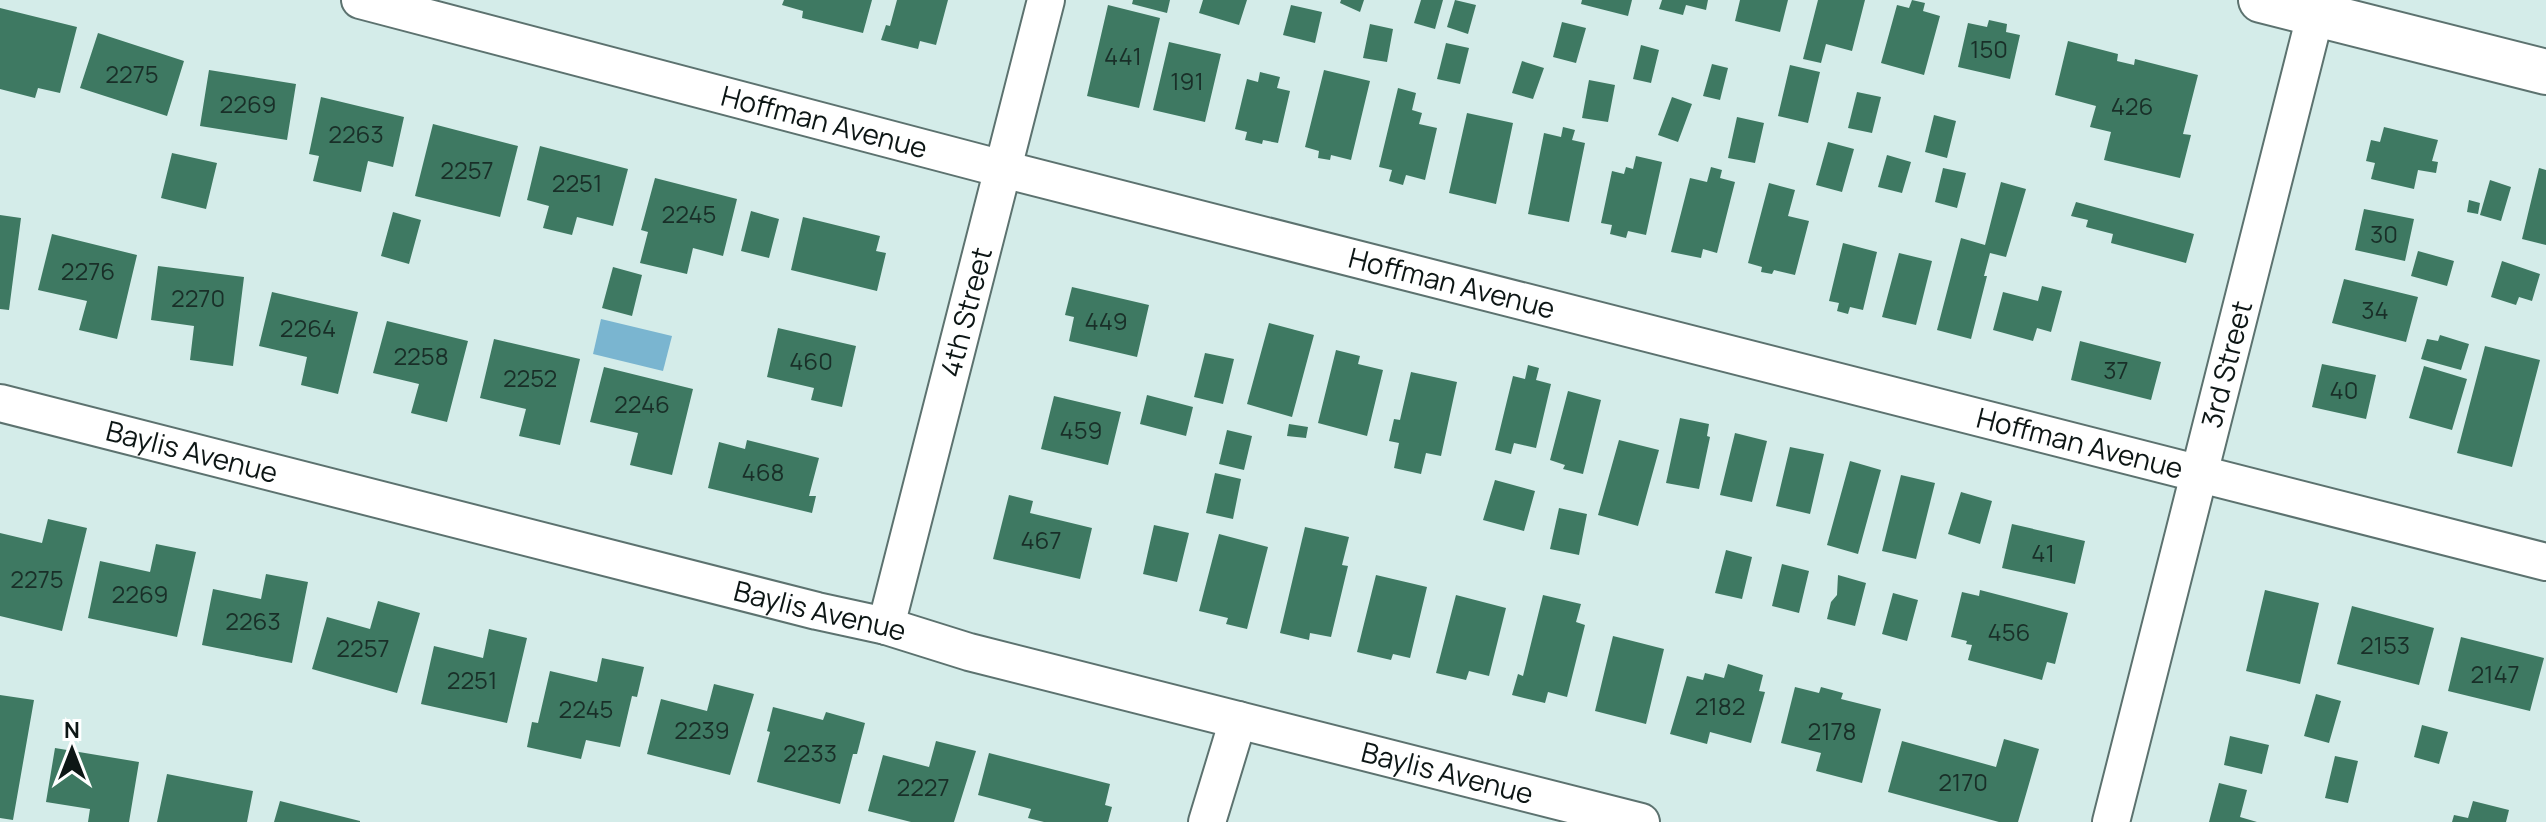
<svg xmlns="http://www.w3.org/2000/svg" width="2546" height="822" font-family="Manrope,sans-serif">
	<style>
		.water { fill: #7ab5d0 }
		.building { fill: #3e7962 }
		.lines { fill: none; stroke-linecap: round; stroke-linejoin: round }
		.minor-casing { stroke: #5c726f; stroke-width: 40 }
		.tertiary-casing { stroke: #5c726f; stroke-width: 48 }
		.minor { stroke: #fff; stroke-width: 36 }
		.tertiary { stroke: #fff; stroke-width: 44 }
		.labels { text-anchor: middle; stroke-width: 7; stroke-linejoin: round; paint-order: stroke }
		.number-label { font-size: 24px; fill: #192f28 }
		.street-label { font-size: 28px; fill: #0d1615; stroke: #fff }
	</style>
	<rect width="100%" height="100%" fill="#d4ece9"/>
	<path class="water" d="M601 319 672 336 663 371 593 354Z"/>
	<path class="building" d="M784 0H872L863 33 802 18 803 11 782 5Z
		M897 0H948L936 45 920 41 918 49 881 40 886 25 890 26Z
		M1133 0H1170L1167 13 1132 4Z
		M1203 0H1247L1239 25 1199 13Z
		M1341 0H1364L1360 12 1340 3Z
		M1421 0H1443L1435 29 1414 23Z
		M1455 0 1476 5 1468 34 1447 27Z
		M1582 0H1632L1628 16 1581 4Z
		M1662 0H1708L1706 10 1686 5 1683 15 1659 9Z
		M1740 0H1788L1780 32 1735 21Z
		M1818 0H1865L1852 51 1826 44 1821 63 1803 59Z
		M1912 0 1925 3 1923 11 1940 16 1924 75 1881 63 1897 5 1909 8Z
		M1108 5 1160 18 1139 108 1087 96Z
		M1291 5 1322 12 1315 43 1283 35Z
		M0 8 77 27 60 93 38 88 35 98 0 89Z
		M1989 20 2007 24 2006 32 2020 35 2010 79 1958 67 1968 23 1987 27Z
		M1562 22 1586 28 1576 63 1553 57Z
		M1370 24 1393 29 1387 62 1363 58Z
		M98 33 184 61 167 116 80 88Z
		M2068 41 2118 54 2117 61 2134 65 2135 59 2198 75 2183 134 2191 135 2180 178 2104 160 2111 132 2090 127 2096 106 2055 95Z
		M1169 42 1221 54 1205 122 1153 110Z
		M1446 43 1469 48 1460 84 1437 79Z
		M1641 45 1659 50 1651 83 1633 79Z
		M1522 61 1544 68 1533 99 1512 93Z
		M1712 64 1728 68 1720 100 1703 96Z
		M1790 65 1820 72 1808 123 1778 116Z
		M209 70 296 84 287 140 200 126Z
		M1324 70 1370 81 1351 160 1331 155 1330 160 1318 158 1319 151 1305 147Z
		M1260 72 1280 77 1277 88 1290 91 1278 143 1263 140 1262 144 1245 140 1247 132 1235 129 1247 79 1258 82Z
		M1589 80 1615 85 1608 122 1582 118Z
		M1398 88 1416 93 1412 110 1422 113 1419 124 1437 128 1425 180 1406 175 1403 185 1389 181 1392 170 1379 167Z
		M1857 92 1881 97 1872 133 1848 128Z
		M321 97 404 117 393 167 368 161 361 192 313 181 319 156 309 154Z
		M1672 97 1692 104 1678 142 1658 135Z
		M1467 113 1513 123 1496 204 1449 193Z
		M1934 115 1956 121 1947 158 1925 152Z
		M1737 117 1764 123 1755 163 1728 158Z
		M433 124 518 146 500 217 415 196Z
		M1563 127 1575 130 1572 140 1585 143 1569 222 1528 214 1544 133 1561 137Z
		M2384 127 2438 140 2432 161 2438 162 2436 173 2418 170 2414 189 2371 179 2375 163 2366 161 2371 140 2380 142Z
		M1828 142 1854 149 1842 192 1816 185Z
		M540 146 628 169 613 226 577 217 572 235 543 228 549 206 527 200Z
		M172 153 217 163 206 209 161 198Z
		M1887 155 1911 162 1902 193 1878 187Z
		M1636 156 1662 162 1646 235 1628 231 1626 238 1610 234 1612 225 1601 223 1612 171 1624 174 1626 167 1633 169Z
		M1711 167 1722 170 1720 178 1735 182 1717 253 1703 249 1701 258 1671 252 1690 178 1707 182Z
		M1943 168 1966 173 1957 208 1935 202Z
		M2539 168 2546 170V245L2522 239Z
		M655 178 737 199 723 256 693 248 687 274 640 263 648 232 641 230Z
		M2490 180 2511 187 2501 221 2480 215Z
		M2001 182 2026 189 2006 257 1990 253 1984 276H1987L1971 339 1937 330 1961 238 1985 245Z
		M1769 183 1795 190 1788 216 1809 221 1795 275 1774 270 1772 274 1761 272 1762 267 1748 263Z
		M2469 200 2480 203 2478 214 2467 212Z
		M2076 202 2194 234 2186 263 2111 243 2113 234 2086 227 2088 220 2071 216Z
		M2364 209 2414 219 2405 261 2355 250Z
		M751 211 779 219 769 258 741 251Z
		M393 212 421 220 409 264 381 256Z
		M0 215 21 218 9 310 0 309Z
		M803 217 880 236 876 251 886 253 877 291 791 270Z
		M52 234 137 255 117 339 79 330 87 301 38 290Z
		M1843 243 1877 252 1863 310 1850 307 1848 314 1837 311 1839 303 1829 301Z
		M2418 251 2454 261 2447 286 2411 276Z
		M1899 253 1932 261 1916 325 1882 317Z
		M2502 261 2540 274 2532 301 2519 297 2516 305 2491 297Z
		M158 266 244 277 233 366 190 360 194 326 151 320Z
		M613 267 642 275 632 316 602 308Z
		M2344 279 2418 297 2406 342 2332 323Z
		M2042 286 2062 291 2051 332 2037 328 2033 341 1993 330 2003 292 2038 301Z
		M1072 287 1149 305 1137 357 1069 341 1074 317 1065 315Z
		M272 292 358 312 338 394 301 385 307 357 259 346Z
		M387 321 468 341 447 422 411 413 419 384 373 373Z
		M1269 323 1314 335 1292 417 1247 404Z
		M778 328 856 346 842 407 811 400 814 388 767 377Z
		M2440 335 2469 344 2461 370 2421 359 2427 339 2438 341Z
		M494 339 580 359 560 445 519 436 526 409 480 398Z
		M2080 341 2161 362 2151 400 2071 380Z
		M2485 346 2540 360 2512 467 2457 453Z
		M1336 350 1360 356 1358 364 1383 370 1367 436 1318 423Z
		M1205 353 1234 359 1223 404 1194 397Z
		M2322 364 2376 375 2366 419 2312 407Z
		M1528 365 1539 368 1536 380 1551 384 1536 448 1514 443 1511 454 1495 450 1513 376 1525 379Z
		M2424 366 2467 379 2452 430 2409 418Z
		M604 367 693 389 672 475 630 465 638 433 590 422Z
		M1411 372 1457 382 1441 456 1426 453 1421 474 1394 468 1399 443 1389 441 1394 419 1400 420Z
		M1568 391 1601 400 1583 474 1563 469 1565 465 1550 460Z
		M1147 395 1193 407 1186 436 1140 424Z
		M1054 396 1121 412 1108 465 1041 449Z
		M1680 418 1709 424 1707 436 1710 437 1699 489 1666 483Z
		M1289 424 1308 427 1306 438 1287 436Z
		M1227 430 1252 436 1244 470 1219 464Z
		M1735 433 1767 441 1752 502 1720 495Z
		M747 440 819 458 809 496H816L812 513 708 488 719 442 745 449Z
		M1619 440 1659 450 1638 526 1598 515Z
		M1790 447 1824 454 1810 514 1776 506Z
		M1850 461 1881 470 1858 554 1827 545Z
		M1215 473 1241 479 1233 519 1206 513Z
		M1901 475 1935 483 1916 559 1882 551Z
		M1495 480 1535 491 1524 531 1483 520Z
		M1961 492 1992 501 1980 544 1948 534Z
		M1009 495 1033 501 1030 513 1092 528 1080 579 993 559Z
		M1559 508 1587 514 1579 555 1550 549Z
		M48 519 87 528 62 631 0 616V533L42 543Z
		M2012 524 2085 541 2075 584 2002 568Z
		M1154 525 1189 533 1177 582 1143 574Z
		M1305 527 1349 537 1342 565 1348 566 1331 637 1310 633 1309 640 1280 633Z
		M1219 534 1268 547 1247 629 1226 624 1228 618 1199 611Z
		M156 544 196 552 177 637 88 618 100 561 150 572Z
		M1726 550 1752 557 1742 599 1715 593Z
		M1782 564 1809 571 1799 613 1772 606Z
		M266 574 308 582 292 663 202 645 213 589 261 599Z
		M1376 575 1427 587 1410 658 1393 654 1391 660 1357 652Z
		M1838 575 1866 583 1855 626 1827 619 1831 602 1837 595Z
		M1980 590 2068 613 2055 664 2047 662 2042 680 1968 660 1972 645 1966 644 1967 641 1951 637 1962 592 1979 596Z
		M2265 590 2319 603 2300 684 2246 671Z
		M1893 593 1918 600 1907 641 1882 634Z
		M1456 595 1506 608 1489 676 1469 671 1466 680 1436 673Z
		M1543 595 1581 604 1576 622 1585 625 1567 697 1548 692 1545 703 1512 695 1518 674 1523 676Z
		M378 601 420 613 397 693 312 669 327 617 370 629Z
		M2352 606 2434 628 2419 685 2337 664Z
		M489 629 527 638 507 723 421 704 434 646 483 658Z
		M1613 636 1664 649 1646 724 1595 711Z
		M2461 637 2544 658 2530 711 2448 691Z
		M602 658 644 667 637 697 632 696 620 747 586 740 581 759 527 747 532 722 538 723 550 671 597 682Z
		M1728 664 1763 675 1759 691 1765 692 1751 743 1710 732 1707 744 1670 734 1687 676 1703 680 1705 673 1724 678Z
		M714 684 754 694 730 775 647 754 661 699 707 711Z
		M1795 687 1819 693 1821 687 1843 693 1841 699 1881 709 1862 783 1816 771 1821 753 1781 743Z
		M2316 694 2341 701 2329 743 2304 736Z
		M0 695 34 700 13 820 0 818Z
		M773 707 823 720 826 712 865 723 857 754H853L840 804 757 782 770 732 767 731Z
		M2422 725 2448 732 2439 764 2414 757Z
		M2230 736 2269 745 2262 774 2224 765Z
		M2004 739 2039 749 2018 822H1999L1888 792 1902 741 1996 767Z
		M936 741 976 751 954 822H911L868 811 883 755 929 767Z
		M55 748 139 762 129 822H88L90 809 46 802Z
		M989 753 1110 784 1105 805 1112 807 1108 822H1044L1028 818 1031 809 978 795Z
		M2335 756 2358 761 2348 803 2325 798Z
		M167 774 253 791 247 822H157Z
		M2219 783 2247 790 2240 817 2257 822H2209Z
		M280 801 360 821V822H274Z
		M2473 801 2509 810 2506 822H2452L2454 815 2468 818Z"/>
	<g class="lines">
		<defs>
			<g id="minor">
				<path id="s1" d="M360 0 1003 169 2546 562"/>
				<path id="s2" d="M0 403 817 611 886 626 969 652 1641 822"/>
				<path id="s3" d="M886 626 1046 0"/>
				<path d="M1207 822 1238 720"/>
				<path id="s4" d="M2111 822 2319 0"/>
			</g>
			<path id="tertiary" d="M2261 0 2546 72"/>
		</defs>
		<use href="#minor" class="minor-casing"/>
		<use href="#tertiary" class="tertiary-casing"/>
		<use href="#minor" class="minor"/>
		<use href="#tertiary" class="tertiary"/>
	</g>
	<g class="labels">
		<g class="number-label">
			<text x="1989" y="58">150</text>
			<text x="1123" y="65">441</text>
			<text x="132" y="83">2275</text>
			<text x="1187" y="90">191</text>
			<text x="248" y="113">2269</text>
			<text x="2132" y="115">426</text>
			<text x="356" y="143">2263</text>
			<text x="467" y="179">2257</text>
			<text x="577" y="192">2251</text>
			<text x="689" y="223">2245</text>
			<text x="2384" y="243">30</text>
			<text x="88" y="280">2276</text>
			<text x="198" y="307">2270</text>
			<text x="2375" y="319">34</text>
			<text x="1106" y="330">449</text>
			<text x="308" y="337">2264</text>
			<text x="421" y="365">2258</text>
			<text x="811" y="370">460</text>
			<text x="2116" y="379">37</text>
			<text x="530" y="387">2252</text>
			<text x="2344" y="399">40</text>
			<text x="642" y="413">2246</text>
			<text x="1081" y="439">459</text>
			<text x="763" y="481">468</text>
			<text x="1041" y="549">467</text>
			<text x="2043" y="562">41</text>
			<text x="37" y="588">2275</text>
			<text x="140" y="603">2269</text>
			<text x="253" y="630">2263</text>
			<text x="2009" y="641">456</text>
			<text x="2385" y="654">2153</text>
			<text x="363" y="657">2257</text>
			<text x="2495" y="683">2147</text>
			<text x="472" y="689">2251</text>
			<text x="1720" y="715">2182</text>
			<text x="586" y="718">2245</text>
			<text x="702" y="739">2239</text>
			<text x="1832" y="740">2178</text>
			<text x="810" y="762">2233</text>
			<text x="1963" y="791">2170</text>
			<text x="923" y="796">2227</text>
		</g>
		<g class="street-label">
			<text dy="10" stroke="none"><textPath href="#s1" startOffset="480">Hoffman Avenue</textPath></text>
			<text dy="10" stroke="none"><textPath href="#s1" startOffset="1128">Hoffman Avenue</textPath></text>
			<text dy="10" stroke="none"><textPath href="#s3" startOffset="324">4th Street</textPath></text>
			<text dy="10" stroke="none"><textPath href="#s4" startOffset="472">3rd Street</textPath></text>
			<text dy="10" stroke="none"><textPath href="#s1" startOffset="1776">Hoffman Avenue</textPath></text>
			<text dy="10" stroke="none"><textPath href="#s2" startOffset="198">Baylis Avenue</textPath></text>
			<text dy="10" stroke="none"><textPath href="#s2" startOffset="846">Baylis Avenue</textPath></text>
			<text dy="10" stroke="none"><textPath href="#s2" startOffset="1494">Baylis Avenue</textPath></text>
		</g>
	</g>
	<g transform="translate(72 750)" stroke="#ffffff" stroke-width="6" paint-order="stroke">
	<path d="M0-6L14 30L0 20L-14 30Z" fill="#0d1615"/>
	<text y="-12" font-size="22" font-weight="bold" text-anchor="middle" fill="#0d1615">N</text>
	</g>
</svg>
